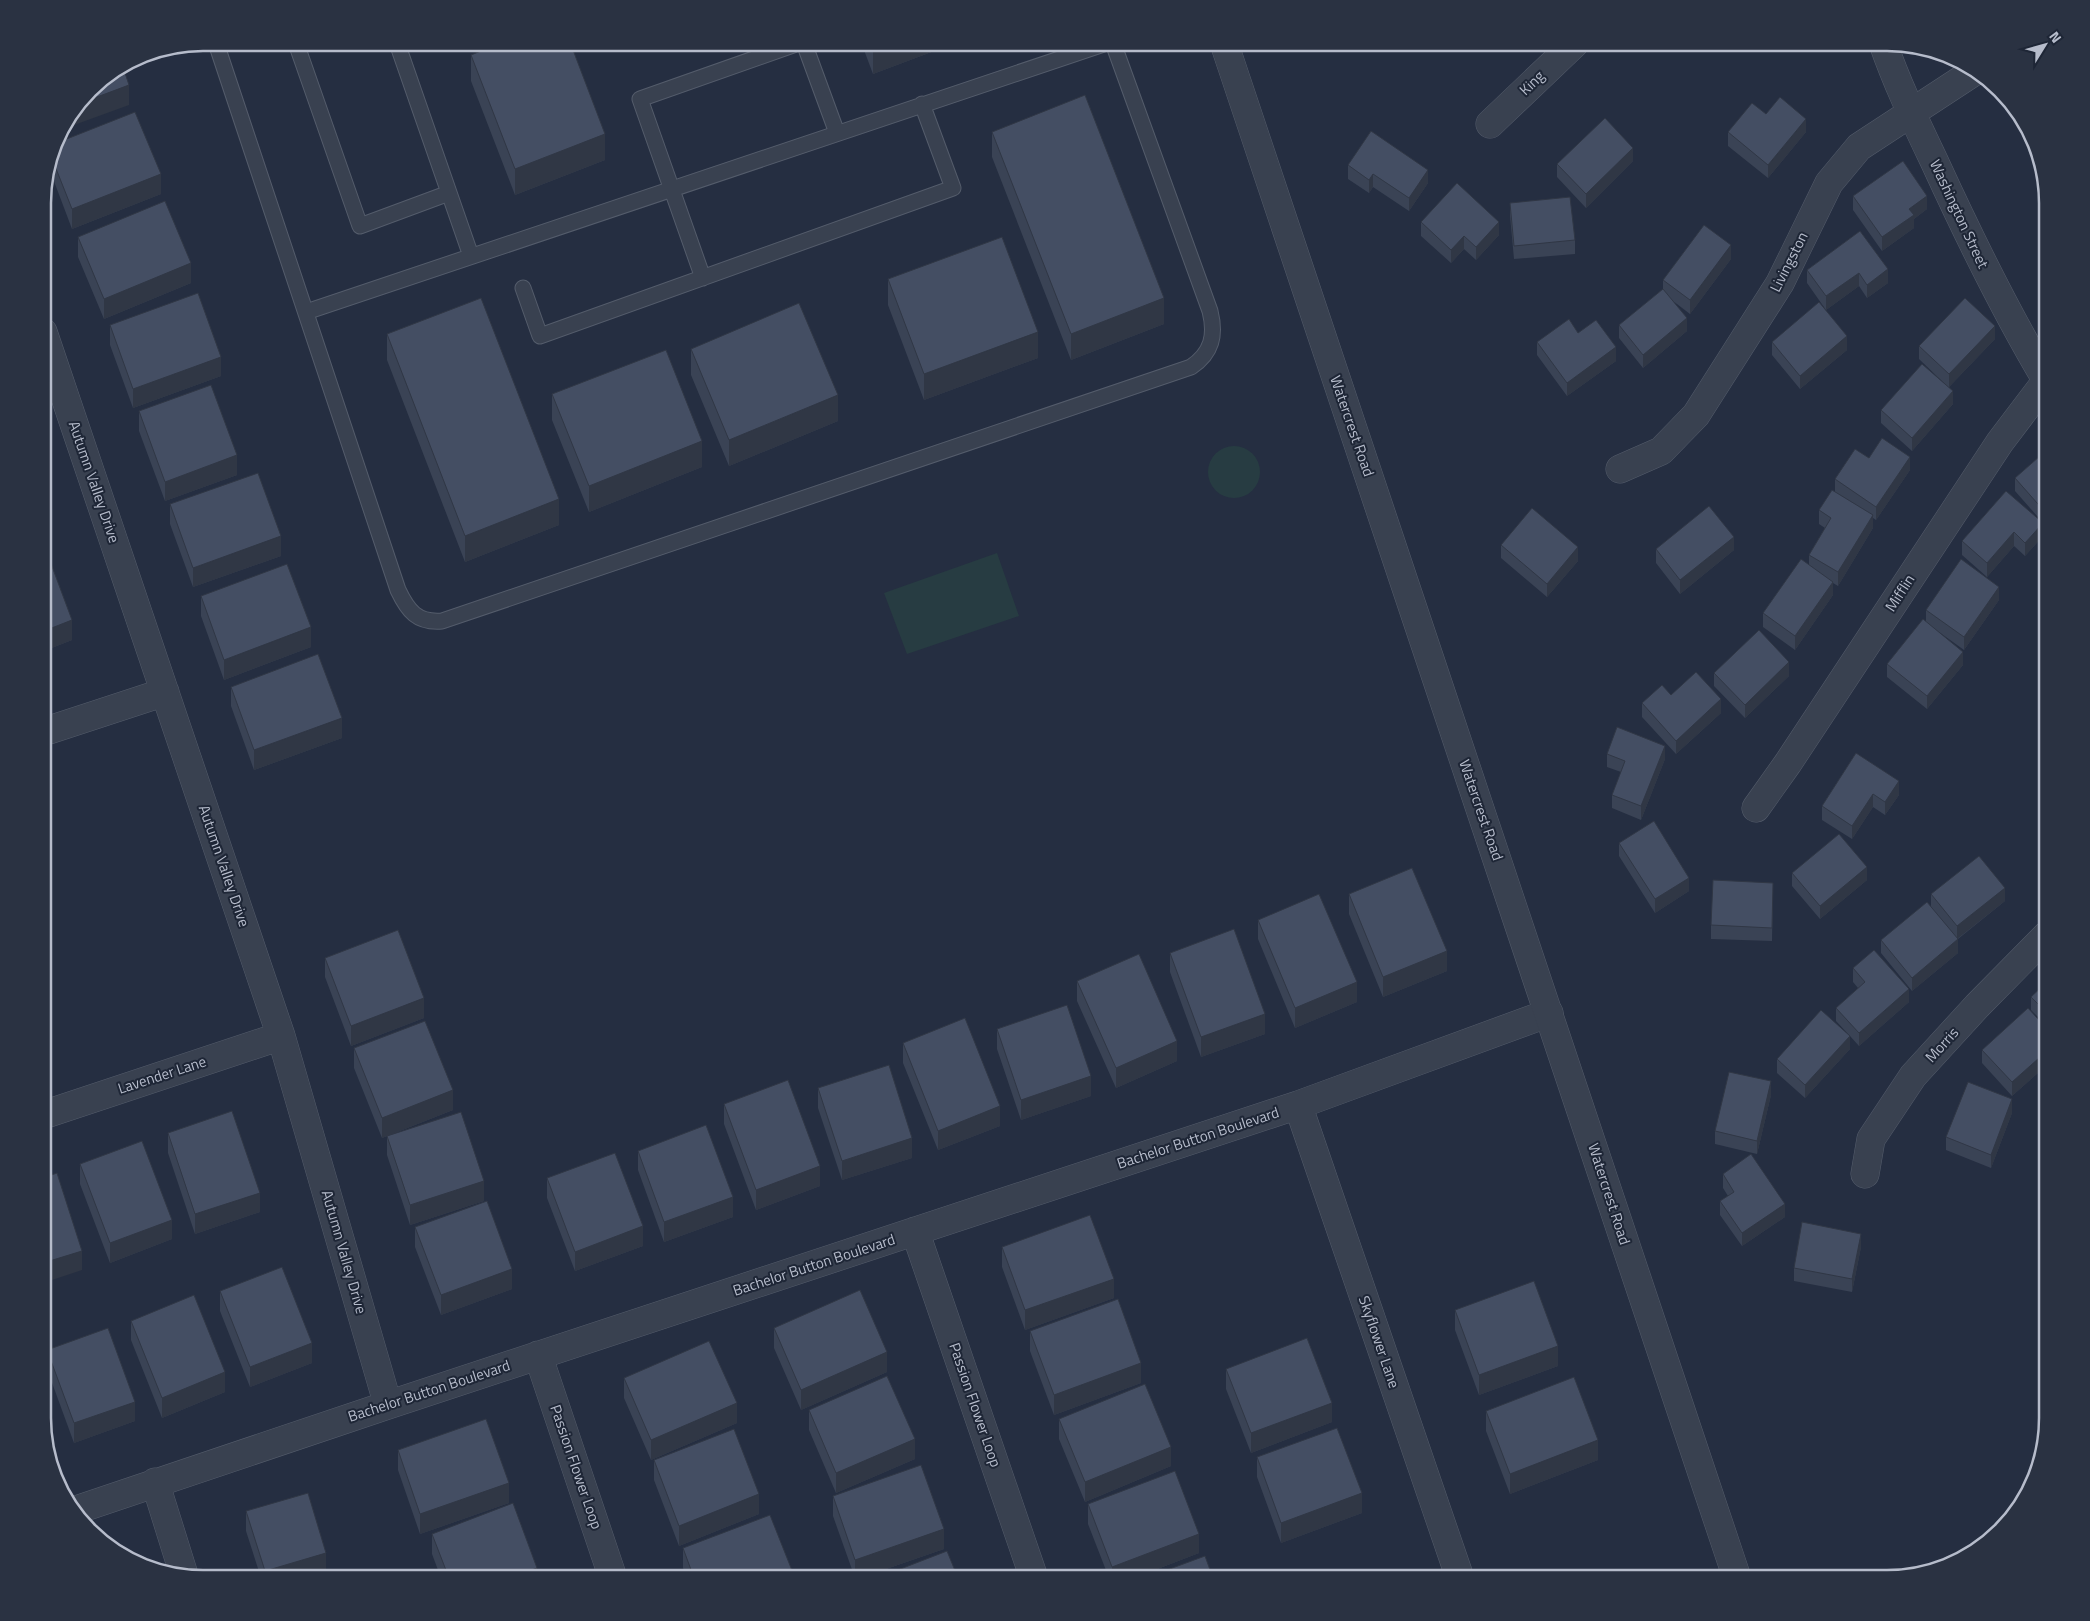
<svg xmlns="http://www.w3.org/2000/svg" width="2090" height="1621" font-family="'Titillium Web',sans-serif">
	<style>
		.green { fill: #273c42 }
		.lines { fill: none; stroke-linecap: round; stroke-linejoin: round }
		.service-casing { stroke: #545c6b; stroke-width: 17 }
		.minor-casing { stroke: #545c6b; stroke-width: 29 }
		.tertiary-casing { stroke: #545c6b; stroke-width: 29 }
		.service { stroke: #394150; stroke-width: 15 }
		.minor { stroke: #394150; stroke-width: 28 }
		.tertiary { stroke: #394150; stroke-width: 28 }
		.wall { fill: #3a4355 }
		.shaded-wall { fill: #303745 }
		.building { fill: #444e63; stroke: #303745 }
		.labels { text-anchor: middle; stroke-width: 4; stroke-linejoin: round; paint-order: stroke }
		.street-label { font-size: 15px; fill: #b6bccb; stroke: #1e2636 }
		.rim { fill: none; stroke: #b6bccb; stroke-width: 2.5 }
	</style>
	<rect width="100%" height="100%" fill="#252e41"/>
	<path class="green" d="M1208 472a26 26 0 1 1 52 0a26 26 0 1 1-52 0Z
		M997 553 1019 616 907 654 884 593Z"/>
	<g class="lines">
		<defs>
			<path id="service" d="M216 43 398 590C408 611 417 623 442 621L1191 367C1212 353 1216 335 1210 311L1113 43
				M296 43 360 226 449 193
				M397 43 471 256
				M804 43 837 133
				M703 278 640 99 799 43
				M523 288 540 336 953 188 922 104
				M306 312 1107 43"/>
			<path id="minor" d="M1883 43C1897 84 1917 125 1936 165 1970 239 2005 311 2047 381
				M1490 124 1575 43
				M43 332 281 1036 388 1405
				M1620 469 1661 451 1696 415 1780 283 1829 183 1859 147 1975 71
				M43 732 165 692
				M1756 808 1788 763 2000 442 2047 380
				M1298 1105 1460 1578
				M43 1115 281 1036
				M1865 1174 1871 1139 1913 1076 1977 1006 2047 935
				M915 1231 1034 1578
				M538 1355 613 1578
				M155 1482 184 1575
				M76 1510 388 1405 1298 1105 1549 1013"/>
			<path id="tertiary" d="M1224 43 1737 1578"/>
		</defs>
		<use href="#service" class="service-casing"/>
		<use href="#minor" class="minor-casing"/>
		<use href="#tertiary" class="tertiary-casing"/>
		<use href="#service" class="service"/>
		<use href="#minor" class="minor"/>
		<use href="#tertiary" class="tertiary"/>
	</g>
	<path class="wall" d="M861 42H958L873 74Z
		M471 55 605 160 515 195 471 81Z
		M1766 114 1806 132 1768 178 1728 146V132Z
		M992 132 1164 324 1071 360 992 157Z
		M54 144 161 194 72 229 49 168Z
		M1633 161 1586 208 1557 177V164Z
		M1348 165 1428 183 1409 211 1373 187 1369 193 1348 179Z
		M1853 196 1927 209 1914 219V228L1882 251 1853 210Z
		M1510 203 1575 240V254L1514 259 1510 216Z
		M1421 222 1499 235 1476 260 1464 249 1451 263 1421 236Z
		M1860 231 1888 283 1867 298 1859 286 1826 310 1807 283V270Z
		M78 237 191 283 104 319 78 257Z
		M1731 259 1690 314 1673 301 1687 331 1643 368 1619 338V325L1663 289V280Z
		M888 279 1038 358 924 400 888 305Z
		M110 325 221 376 133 408 110 345Z
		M1578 333 1616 361 1567 396 1537 355V342Z
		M387 334 559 525 465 562 387 360Z
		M1995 339 1949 387 1953 404 1912 451 1881 423V410L1946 385 1919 359V346Z
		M1772 342 1847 350 1800 389 1772 355Z
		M691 349 838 421 729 466 691 375Z
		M552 394 702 467 589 512 552 420Z
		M139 411 237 475 165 501 139 431Z
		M2048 449V523L2045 525 2015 491V478Z
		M1869 458 1910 470 1876 520 1873 518V528L1838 586 1833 583V595L1795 650 1763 627V613L1809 565V555L1825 528 1819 524V510L1835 492V479Z
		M2006 491 2043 536 2025 556 2014 546 1987 577 1962 555V541Z
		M170 504 281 556 193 587 170 524Z
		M1501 545 1578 561 1547 597 1501 558Z
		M1656 549 1734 550 1680 594 1656 563Z
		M43 555 72 640 44 651 43 647Z
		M201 596 311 647 224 680 201 616Z
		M1999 600 1964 650 1939 632 1963 665 1927 709 1887 677V664L1926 622V610Z
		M1714 673 1789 676 1745 718 1714 686Z
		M231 687 342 738 254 770 231 706Z
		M1671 695 1721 713 1676 754 1642 717V703Z
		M1856 753 1899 795 1885 815 1873 807 1852 839 1822 820V806Z
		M1607 754 1665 759 1641 820 1612 808V795L1621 772 1607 767Z
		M1619 843 1689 891 1655 913 1619 856Z
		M1792 873 1867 880 1820 919 1792 886Z
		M1773 883 1772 941 1711 939V925Z
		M1349 894 1447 971 1383 997 1349 914Z
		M1931 894 2005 901 1958 939V953L1912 991 1881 953V940L1931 907Z
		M1258 920 1357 1002 1295 1028 1258 939Z
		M1170 953 1265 1034 1201 1057 1170 972Z
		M325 958 424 1018 351 1046 325 977Z
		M1853 968 1909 1002 1859 1046 1850 1036V1049L1805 1098 1777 1073V1059L1849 1035 1836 1021V1008L1858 988 1853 982Z
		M1077 981 1177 1061 1116 1088 1077 1001Z
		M2048 981V1027L2031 1010V997Z
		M997 1029 1091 1096 1021 1120 997 1049Z
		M2048 1030V1064L2012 1096 1982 1063V1050Z
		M903 1043 1000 1126 938 1150 903 1063Z
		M354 1048 453 1110 382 1138 354 1068Z
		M818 1088 912 1158 842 1180 818 1108Z
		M1771 1095 1757 1154 1715 1144V1131Z
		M724 1104 820 1186 756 1210 724 1124Z
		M2012 1113 1991 1168 1946 1150V1137Z
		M168 1133 260 1212 195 1234 168 1153Z
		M387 1136 484 1201 410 1225 387 1155Z
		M638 1151 733 1217 664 1242 638 1170Z
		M80 1164 172 1239 110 1263 80 1184Z
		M1723 1174 1785 1217 1742 1246 1720 1215V1201L1728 1196 1723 1188Z
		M547 1178 643 1246 575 1271 547 1198Z
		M415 1227 512 1289 441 1315 415 1247Z
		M1002 1247 1114 1298 1025 1330 1002 1267Z
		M1861 1247 1852 1292 1794 1281V1268Z
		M220 1291 312 1363 250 1387 220 1311Z
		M1455 1310 1558 1366 1479 1395 1455 1330Z
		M131 1321 225 1392 162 1418 131 1340Z
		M774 1328 887 1372 801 1410 774 1348Z
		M1030 1331 1141 1383 1054 1415 1030 1351Z
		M47 1350 135 1421 74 1443 47 1369Z
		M1226 1369 1332 1422 1251 1453 1226 1389Z
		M624 1378 737 1423 651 1460 624 1398Z
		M809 1410 915 1459 836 1493 809 1430Z
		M1486 1411 1598 1460 1510 1494 1486 1431Z
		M1059 1419 1171 1466 1085 1502 1059 1439Z
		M398 1450 509 1503 420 1534 398 1470Z
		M1257 1457 1362 1513 1281 1543 1257 1477Z
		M654 1460 759 1514 679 1546 654 1480Z
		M833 1496 944 1549 860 1578H855L833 1516Z
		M1088 1504 1199 1553 1134 1578H1109L1088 1524Z
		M246 1511 326 1572 307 1578H261L246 1531Z
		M432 1534 537 1578H441L432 1554Z
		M683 1548 795 1578H687L683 1568Z"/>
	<path class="shaded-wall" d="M888 42H958L873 74V48Z
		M129 85V105L63 129 81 103Z
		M1806 119V132L1768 178V165Z
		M605 134V160L515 195V169Z
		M1633 148V161L1586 208V194Z
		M1428 170V183L1409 211V198Z
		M161 174V194L72 229V209Z
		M1373 174V187L1369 193V180Z
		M1927 196V209L1914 219V228L1882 251V237L1909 209Z
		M1499 222V235L1476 260V247Z
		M1464 236V249L1451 263V250Z
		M1731 245V259L1690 314V300Z
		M191 263V283L104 319V299Z
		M1888 269V283L1867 298V285Z
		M1859 273V286L1826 310V296Z
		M1164 298V324L1071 360V334Z
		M1687 318V331L1643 368V355Z
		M1995 326V339L1949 387V374Z
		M1038 332V358L924 400V374Z
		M1847 336V350L1800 389V376Z
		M1616 347V361L1567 396V383Z
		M221 357V376L133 408V389Z
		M1953 391V404L1912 451V438Z
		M838 395V421L729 466V440Z
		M702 441V467L589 512V486Z
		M237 455V475L165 501V482Z
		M1910 457V470L1876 520V507Z
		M559 499V525L465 562V536Z
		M2048 509V523L2045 525V512Z
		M1873 515V528L1838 586V572Z
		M2043 523V536L2025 556V543Z
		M2014 532V546L1987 577V563Z
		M281 536V556L193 587V568Z
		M1734 537V550L1680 594V580Z
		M1578 547V561L1547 597V584Z
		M1833 582V595L1795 650V636Z
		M1999 587V600L1964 650V637Z
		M72 620V640L44 651V631Z
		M311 627V647L224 680V660Z
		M1963 652V665L1927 709V696Z
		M1789 662V676L1745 718V705Z
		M1721 699V713L1676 754V741Z
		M342 718V738L254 770V750Z
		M1665 746V759L1641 820V806Z
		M1899 781V795L1885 815V802Z
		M1873 794V807L1852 839V826Z
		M1867 867V880L1820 919V906Z
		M1689 878V891L1655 913V899Z
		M2005 888V901L1957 939V926Z
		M1958 939V953L1912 991V978Z
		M1447 951V971L1383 997V977Z
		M1357 982V1002L1295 1028V1008Z
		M1909 989V1002L1859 1046V1033Z
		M424 998V1018L351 1046V1026Z
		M1265 1014V1034L1201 1057V1037Z
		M1850 1036V1049L1805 1098V1085Z
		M1177 1041V1061L1116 1088V1068Z
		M2048 1050V1064L2012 1096V1082Z
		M1091 1076V1096L1021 1120V1100Z
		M1771 1081V1095L1757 1154V1141Z
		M453 1090V1110L382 1138V1118Z
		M2012 1099V1113L1991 1168V1155Z
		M1000 1106V1126L938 1150V1131Z
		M912 1138V1158L842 1180V1161Z
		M820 1166V1186L756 1210V1190Z
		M484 1181V1201L410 1225V1205Z
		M260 1193V1212L195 1234V1214Z
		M733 1197V1217L664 1242V1222Z
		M1785 1204V1217L1742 1246V1233Z
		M172 1220V1239L110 1263V1243Z
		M643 1226V1246L575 1271V1252Z
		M1861 1234V1247L1852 1292V1279Z
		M82 1251V1270L43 1283V1263Z
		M512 1269V1289L441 1315V1295Z
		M1114 1279V1298L1025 1330V1310Z
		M312 1343V1363L250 1387V1367Z
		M1558 1346V1366L1479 1395V1375Z
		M887 1352V1372L801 1410V1390Z
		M1141 1363V1383L1054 1415V1395Z
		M225 1372V1392L162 1418V1398Z
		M135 1402V1421L74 1443V1423Z
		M737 1403V1423L651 1460V1440Z
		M1332 1403V1422L1251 1453V1433Z
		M50 1431V1451H49L44 1433Z
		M915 1439V1459L836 1493V1473Z
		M1598 1440V1460L1510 1494V1474Z
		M1171 1447V1466L1085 1502V1482Z
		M509 1483V1503L420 1534V1514Z
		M1362 1493V1513L1281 1543V1523Z
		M759 1494V1514L679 1546V1526Z
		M944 1529V1549L860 1578H855V1560Z
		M1199 1534V1553L1134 1578H1112V1567Z
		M326 1553V1572L307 1578H265V1571Z
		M537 1568V1578H509Z"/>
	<path class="building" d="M503 42H570L605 134 515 169 471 55Z
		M871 42H888L873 48Z
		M123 67 129 85 81 103 90 89Z
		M1085 95 1164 298 1071 334 992 132Z
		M1780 97 1806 119 1768 165 1728 132 1752 103 1766 114Z
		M135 112 161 174 72 209 51 156 54 144Z
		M1605 118 1633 148 1586 194 1557 164Z
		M1371 131 1428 170 1409 198 1373 174 1369 180 1348 165Z
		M1903 161 1927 196 1909 209 1914 215 1882 237 1853 196Z
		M1457 183 1499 222 1476 247 1464 236 1451 250 1421 222Z
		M1570 197 1575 240 1514 246 1510 203Z
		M165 201 191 263 104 299 78 237Z
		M1704 225 1731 245 1690 300 1663 280Z
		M1860 231 1888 269 1867 285 1859 273 1826 296 1807 270Z
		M1002 237 1038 332 924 374 888 279Z
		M1663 289 1687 318 1643 355 1619 325Z
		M198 293 221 357 133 389 110 325Z
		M481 298 559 499 465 536 387 334Z
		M1965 298 1995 326 1949 374 1919 346Z
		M1819 302 1847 336 1800 376 1772 342Z
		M799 303 838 395 729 440 691 349Z
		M1569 319 1578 333 1596 320 1616 347 1567 383 1537 342Z
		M666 350 702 441 589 486 552 394Z
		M1922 364 1953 391 1912 438 1881 410Z
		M211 385 237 455 165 482 139 411Z
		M1882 438 1910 457 1876 507 1835 479 1855 449 1869 458Z
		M2048 449V509L2045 512 2015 478Z
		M258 473 281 536 193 568 170 504Z
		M1832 490 1873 515 1838 572 1809 555 1831 518 1819 510Z
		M2006 491 2043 523 2025 543 2014 532 1987 563 1962 541Z
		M1709 506 1734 537 1680 580 1656 549Z
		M1532 508 1578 547 1547 584 1501 545Z
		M47 553 72 620 44 631 43 627V555Z
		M1801 559 1833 582 1795 636 1763 613Z
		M1961 559 1999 587 1964 637 1926 610Z
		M287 564 311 627 224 660 201 596Z
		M1923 619 1963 652 1927 696 1887 664Z
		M1759 630 1789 662 1745 705 1714 673Z
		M318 654 342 718 254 750 231 687Z
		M1696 672 1721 699 1676 741 1642 703 1662 685 1671 695Z
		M1617 727 1665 746 1641 806 1612 795 1625 761 1607 754Z
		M1856 753 1899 781 1885 802 1873 794 1852 826 1822 806Z
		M1654 821 1689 878 1655 899 1619 843Z
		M1839 834 1867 867 1820 906 1792 873Z
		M1979 856 2005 888 1957 926 1931 894Z
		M1412 868 1447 951 1383 977 1349 894Z
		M1713 880 1773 883 1772 928 1711 925Z
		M1319 894 1357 982 1295 1008 1258 920Z
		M1927 902 1958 939 1912 978 1881 940Z
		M1234 929 1265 1014 1201 1037 1170 953Z
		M398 930 424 998 351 1026 325 958Z
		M1874 950 1909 989 1859 1033 1836 1008 1865 982 1853 968Z
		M1139 954 1177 1041 1116 1068 1077 981Z
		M2048 981V1014L2031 997Z
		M1067 1005 1091 1076 1021 1100 997 1029Z
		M2028 1008 2048 1030V1050L2012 1082 1982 1050Z
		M1821 1010 1850 1036 1805 1085 1777 1059Z
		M965 1018 1000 1106 938 1131 903 1043Z
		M425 1021 453 1090 382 1118 354 1048Z
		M889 1065 912 1138 842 1161 818 1088Z
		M1729 1072 1771 1081 1757 1141 1715 1131Z
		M788 1080 820 1166 756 1190 724 1104Z
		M1968 1082 2012 1099 1991 1155 1946 1137Z
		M232 1111 260 1193 195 1214 168 1133Z
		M461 1112 484 1181 410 1205 387 1136Z
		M706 1125 733 1197 664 1222 638 1151Z
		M142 1141 172 1220 110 1243 80 1164Z
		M615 1153 643 1226 575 1252 547 1178Z
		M1751 1154 1785 1204 1742 1233 1720 1201 1734 1192 1723 1174Z
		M57 1173 82 1251 43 1263V1178Z
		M487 1201 512 1269 441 1295 415 1227Z
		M1090 1215 1114 1279 1025 1310 1002 1247Z
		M1802 1222 1861 1234 1852 1279 1794 1268Z
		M282 1267 312 1343 250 1367 220 1291Z
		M1534 1281 1558 1346 1479 1375 1455 1310Z
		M860 1290 887 1352 801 1390 774 1328Z
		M194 1295 225 1372 162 1398 131 1321Z
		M1118 1299 1141 1363 1054 1395 1030 1331Z
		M108 1328 135 1402 74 1423 47 1350Z
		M1307 1338 1332 1403 1251 1433 1226 1369Z
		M709 1341 737 1403 651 1440 624 1378Z
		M887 1376 915 1439 836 1473 809 1410Z
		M1574 1377 1598 1440 1510 1474 1486 1411Z
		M1145 1384 1171 1447 1085 1482 1059 1419Z
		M43 1413 50 1431 44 1433 43 1428Z
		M486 1419 509 1483 420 1514 398 1450Z
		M1337 1428 1362 1493 1281 1523 1257 1457Z
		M734 1429 759 1494 679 1526 654 1460Z
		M921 1465 944 1529 855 1560 833 1496Z
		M1175 1471 1199 1534 1112 1567 1088 1504Z
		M308 1493 326 1553 265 1571 246 1511Z
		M513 1503 537 1568 509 1578H449L432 1534Z
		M770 1515 795 1578H694L683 1548Z
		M947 1551 958 1578H877Z
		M1205 1556 1213 1578H1145Z"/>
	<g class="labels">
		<g class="street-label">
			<text transform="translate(1532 83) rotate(-44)" y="5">King</text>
			<text transform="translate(1959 214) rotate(65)" y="5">Washington Street</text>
			<text transform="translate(1789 262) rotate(-63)" y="5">Livingston</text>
			<text transform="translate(1352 426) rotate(71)" y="5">Watercrest Road</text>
			<text transform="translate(94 482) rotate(71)" y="5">Autumn Valley Drive</text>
			<text transform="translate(1900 593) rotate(-57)" y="5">Mifflin</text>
			<text transform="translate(1481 810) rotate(71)" y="5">Watercrest Road</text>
			<text transform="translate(224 866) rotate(71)" y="5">Autumn Valley Drive</text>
			<text transform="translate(1942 1045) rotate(-48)" y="5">Morris</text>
			<text transform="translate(162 1075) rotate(-18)" y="5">Lavender Lane</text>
			<text transform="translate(1198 1138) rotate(-18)" y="5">Bachelor Button Boulevard</text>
			<text transform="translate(1609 1194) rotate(72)" y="5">Watercrest Road</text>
			<text transform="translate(344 1252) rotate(74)" y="5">Autumn Valley Drive</text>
			<text transform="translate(814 1265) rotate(-18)" y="5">Bachelor Button Boulevard</text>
			<text transform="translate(1379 1342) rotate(71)" y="5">Skyflower Lane</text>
			<text transform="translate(429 1391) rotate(-18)" y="5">Bachelor Button Boulevard</text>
			<text transform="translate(975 1405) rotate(71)" y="5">Passion Flower Loop</text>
			<text transform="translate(576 1467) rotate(71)" y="5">Passion Flower Loop</text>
		</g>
	</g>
	<path d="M0 0H2090V1621H0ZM203 51H1887A152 152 0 0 1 2039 203V1418A152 152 0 0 1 1887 1570H203A152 152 0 0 1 51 1418V203A152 152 0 0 1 203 51Z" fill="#2a3242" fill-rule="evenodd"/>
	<path class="rim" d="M203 51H1887A152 152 0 0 1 2039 203V1418A152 152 0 0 1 1887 1570H203A152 152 0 0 1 51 1418V203A152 152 0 0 1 203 51Z"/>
	<g transform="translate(2045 45) rotate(53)" stroke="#1e2636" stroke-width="4" paint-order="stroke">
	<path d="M0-4L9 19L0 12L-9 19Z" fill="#b6bccb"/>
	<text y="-8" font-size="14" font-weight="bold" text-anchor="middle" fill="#b6bccb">N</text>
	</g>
</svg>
